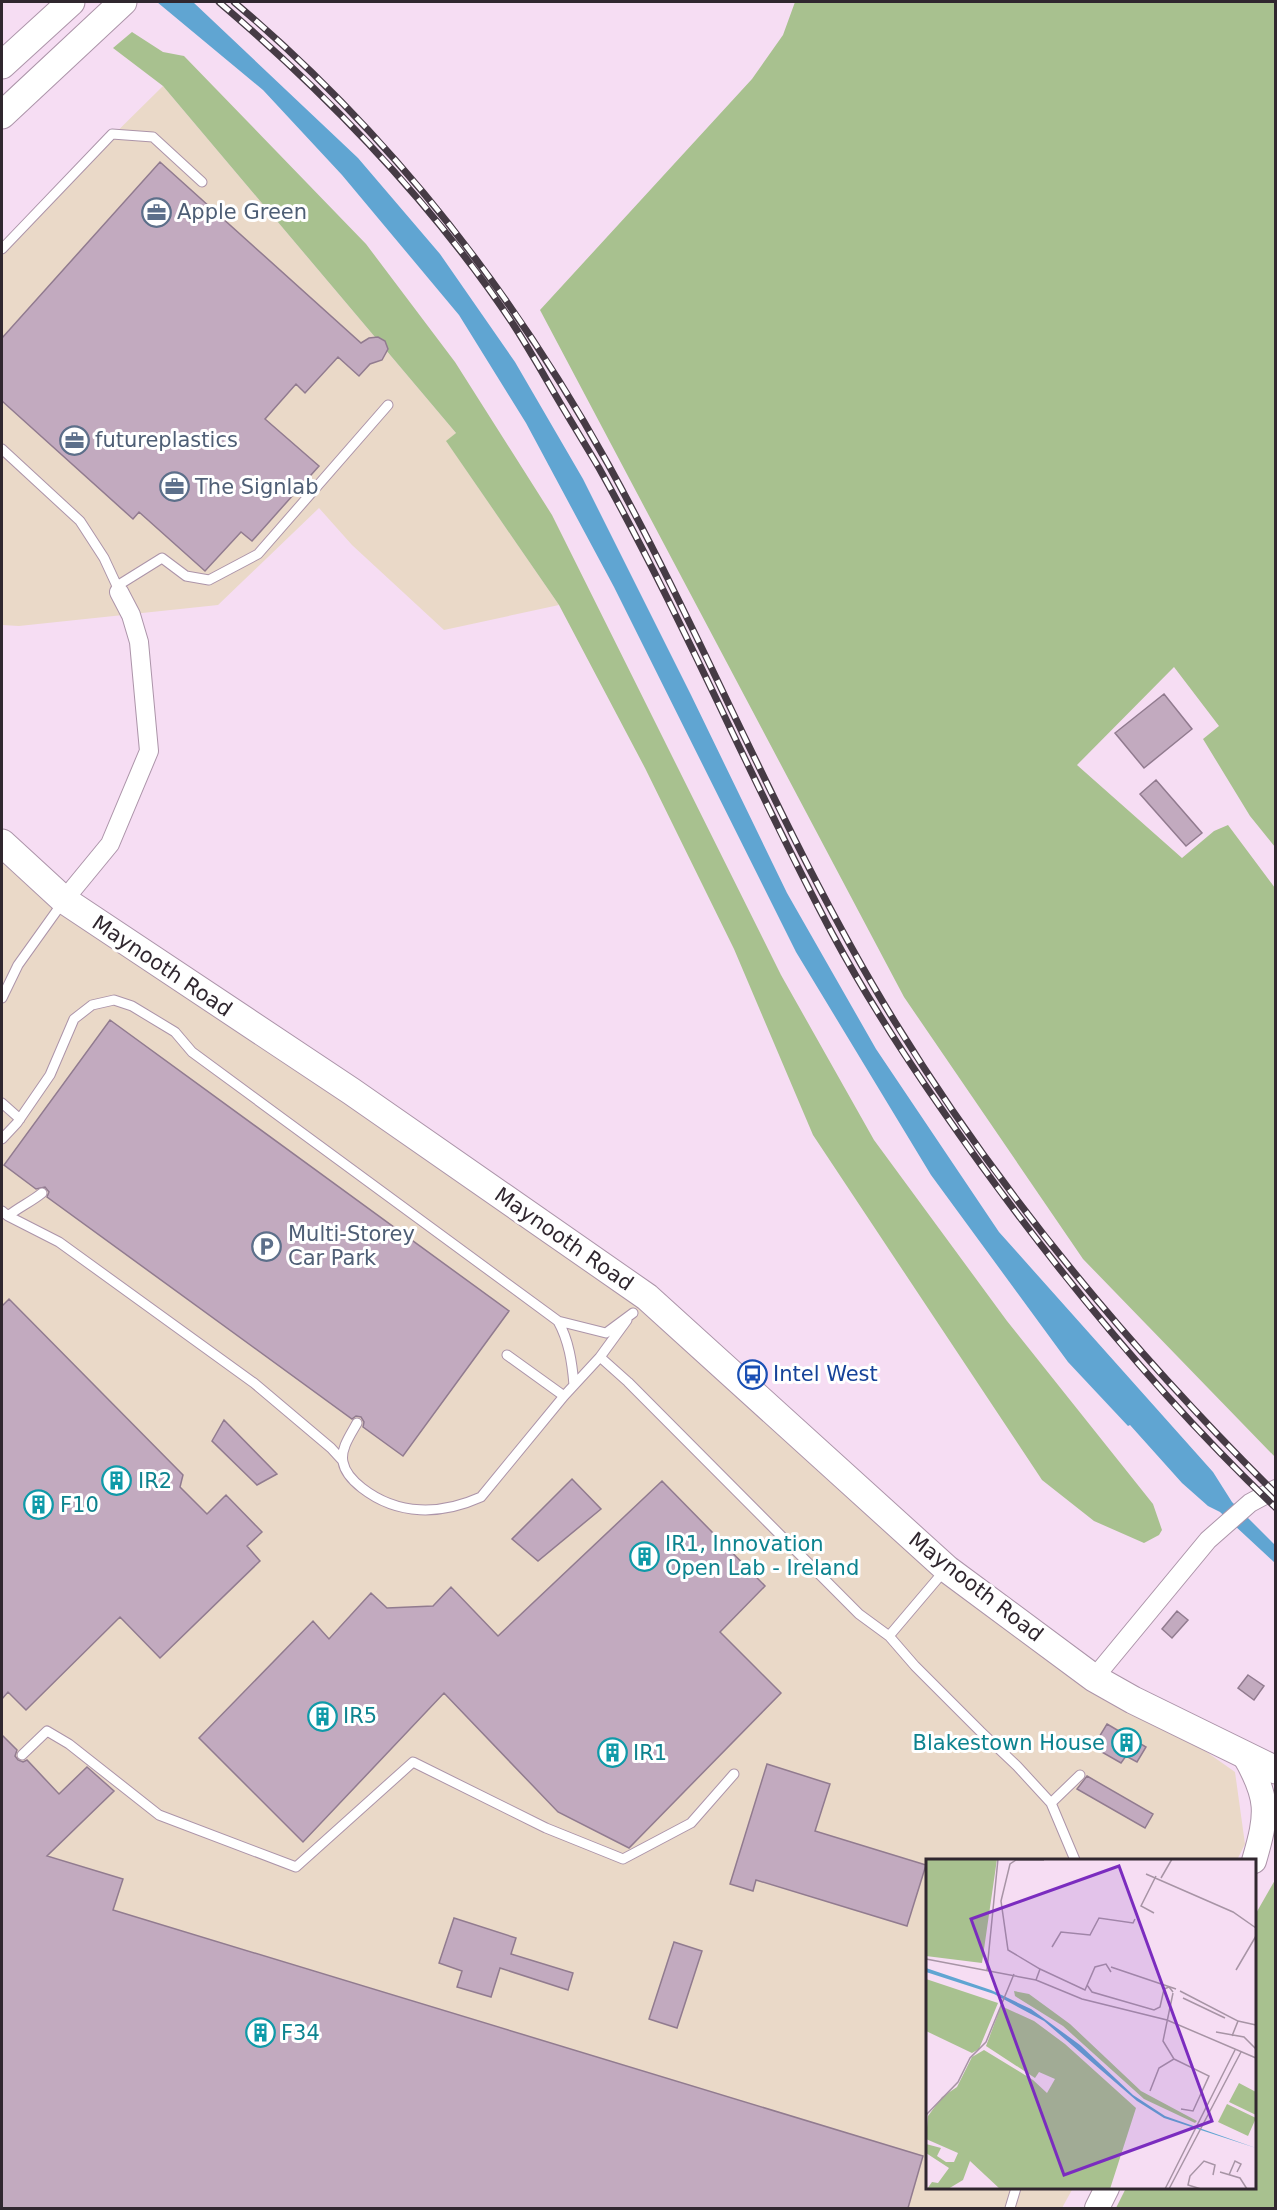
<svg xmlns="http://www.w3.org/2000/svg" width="1277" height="2210" font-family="'DejaVu Sans',sans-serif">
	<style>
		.industrial { fill: #ead9c8 }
		.green { fill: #a8c18f }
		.water { fill: #60a5d2 }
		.building { fill: #c2aabf; stroke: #917b8f; stroke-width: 1.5 }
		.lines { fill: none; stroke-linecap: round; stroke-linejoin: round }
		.service-casing { stroke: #ac94a9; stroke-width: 11 }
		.minor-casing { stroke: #ac94a9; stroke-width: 20 }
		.tertiary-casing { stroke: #ac94a9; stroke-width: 26 }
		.secondary-casing { stroke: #ac94a9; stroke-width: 29 }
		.service { stroke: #fff; stroke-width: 9 }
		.minor { stroke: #fff; stroke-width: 18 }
		.tertiary { stroke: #fff; stroke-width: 24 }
		.secondary { stroke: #fff; stroke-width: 27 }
		.rail-casing { stroke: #463b45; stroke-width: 7 }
		.rail { stroke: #fff; stroke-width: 4.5; stroke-dasharray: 14; stroke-linecap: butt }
		.labels { text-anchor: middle; stroke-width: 6; stroke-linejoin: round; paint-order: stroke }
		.service-label { font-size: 21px; fill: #4e5e75; stroke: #fff; text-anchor: start }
		.street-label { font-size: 21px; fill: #30272f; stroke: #fff }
		.transit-label { font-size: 21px; fill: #164399; stroke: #fff; text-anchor: start }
		.culture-label { font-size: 21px; fill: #0d838f; stroke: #fff; text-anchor: start }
		.inset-road { fill: none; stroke: #a794a5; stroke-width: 1.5 }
		.view { fill: #7b2cbf; fill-opacity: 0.15; stroke: #7b2cbf; stroke-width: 3 }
		.inset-edge { fill: none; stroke: #30272f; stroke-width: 3 }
	</style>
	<rect width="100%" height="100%" fill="#f6ddf3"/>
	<path class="industrial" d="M163 86 456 433 447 442 559 605 444 630 352 545 319 508 218 605 19 626 2 625V245Z
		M2 853 651 1292 958 1577 1235 1772 1245 1844 1237 1860H928V2188H1073L1062 2208H2Z"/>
	<path class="green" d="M795 2H1275V847L1250 816 1203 739 1219 726 1174 667 1077 765 1182 858 1214 831 1228 825 1275 888V1457L1083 1259 904 997 540 310 752 79 783 35Z
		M132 32 163 52 184 56 366 244 455 362 552 515 781 975 874 1140 1007 1321 1153 1504 1162 1530 1159 1535 1144 1543 1094 1521 1042 1480 813 1135 734 949 645 768 559 605 446 441 456 433 163 86 113 48Z
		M1275 1880V2208H1116L1126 2188H1254L1255 1915Z"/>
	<path class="water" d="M157 2H193L358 158 440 254 515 362 583 479 691 695 787 893 876 1049 999 1232 1213 1472 1232 1502 1275 1545V1563L1220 1512 1208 1506 1182 1483 1130 1425 1128 1426 1068 1362 931 1175 796 952 614 587 526 423 459 315 342 175 263 90Z"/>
	<path class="building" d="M160 162 361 343 369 338 378 337 385 341 388 349 382 360 370 364 359 376 338 357 305 393 296 384 265 419 319 466 252 541 241 532 205 571 139 512 133 519 2 401V338Z
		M1164 694 1192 729 1144 768 1115 733Z
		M1156 780 1202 833 1186 846 1140 794Z
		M110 1020 509 1311 403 1456 363 1427 364 1422 361 1417 356 1416 352 1419 47 1197 49 1192 45 1187 36 1189 4 1165Z
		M9 1299 183 1475 180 1487 207 1514 226 1495 262 1532 247 1546 260 1561 160 1658 120 1617 26 1710 8 1692 2 1699V1306Z
		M224 1420 277 1474 257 1485 212 1441Z
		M572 1479 601 1509 538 1561 512 1539Z
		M662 1481 765 1586 720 1632 781 1693 629 1848 558 1812 444 1693 303 1842 199 1738 313 1621 329 1639 371 1593 387 1608 433 1606 451 1587 498 1636Z
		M1177 1611 1188 1620 1172 1638 1162 1629Z
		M1248 1675 1264 1686 1254 1700 1238 1688Z
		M1107 1724 1146 1747 1137 1762 1126 1756 1121 1763 1093 1747Z
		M2 1735 17 1750 15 1756 18 1760 23 1762 27 1760 59 1794 87 1767 114 1791 47 1856 123 1879 113 1910 923 2156 908 2208H2Z
		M767 1764 830 1784 815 1831 926 1865 907 1926 756 1880 753 1891 730 1884Z
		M1087 1776 1153 1814 1145 1828 1077 1789Z
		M454 1918 516 1938 511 1954 573 1973 568 1990 500 1968 491 1997 457 1987 462 1971 439 1963Z
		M674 1942 702 1951 677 2028 649 2019Z"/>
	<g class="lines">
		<defs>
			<path id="service" d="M2 249 112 134 153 137 202 182
				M2 449 80 521 104 558 117 586
				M119 592 117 586 162 558 186 576 209 580 258 554 388 405
				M2 998 18 965 63 902
				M2 1103 20 1119
				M2 1139 17 1123 50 1075 74 1019 92 1005 114 1000 132 1006 175 1032 192 1052 558 1321C569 1341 572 1362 574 1385
				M2 1211 8 1216 59 1242 254 1383 331 1448 342 1460
				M8 1216C19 1207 31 1202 42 1193
				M558 1321 606 1333 633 1313
				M507 1355 564 1396
				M600 1357 627 1320
				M357 1423C351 1434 340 1449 343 1462 345 1473 353 1481 362 1488 398 1516 441 1515 481 1497L564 1396 600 1357 628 1382 859 1614 889 1636
				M945 1570 889 1636 915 1666 980 1731 1017 1766 1051 1803 1075 1860
				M22 1755 47 1731 69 1744 159 1815 296 1867 413 1762 546 1828 623 1859 691 1823 734 1774
				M1051 1803 1080 1775
				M1010 2208 1016 2188"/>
			<path id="minor" d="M64 900 110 844 149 751 139 642 131 615 119 592
				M1094 1678 1208 1540 1250 1503 1276 1489"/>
			<path id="tertiary" d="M1244 1755C1269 1798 1268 1813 1254 1861
				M1097 2208 1107 2188"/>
			<path id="secondary" d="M2 65 71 2
				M2 115 123 2
				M2 843 64 900 351 1091 647 1297 947 1569 1094 1678 1133 1700 1276 1770"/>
		</defs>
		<use href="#service" class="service-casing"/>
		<use href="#minor" class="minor-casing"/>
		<use href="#tertiary" class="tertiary-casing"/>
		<use href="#secondary" class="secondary-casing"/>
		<use href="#service" class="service"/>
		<use href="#minor" class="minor"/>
		<use href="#tertiary" class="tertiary"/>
		<use href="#secondary" class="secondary"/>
		<defs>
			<path id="rail" d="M219 2C329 96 432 202 513 324 528 347 542 372 556 396 570 420 585 444 599 468 684 620 751 781 833 935 877 1017 930 1094 984 1169 1072 1290 1168 1405 1276 1508
				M234 2C389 133 510 287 608 464 709 647 785 843 895 1022 1000 1193 1133 1352 1276 1494"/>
		</defs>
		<use href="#rail" class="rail-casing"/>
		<use href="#rail" class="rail"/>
	</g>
	<defs>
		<symbol id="office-ring" viewBox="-11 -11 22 22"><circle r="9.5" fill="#fff" stroke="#5c6f8a" stroke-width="1.5"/><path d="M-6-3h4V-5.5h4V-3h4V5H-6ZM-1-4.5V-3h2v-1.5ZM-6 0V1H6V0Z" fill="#5c6f8a"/></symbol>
		<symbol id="parking-ring" viewBox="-11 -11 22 22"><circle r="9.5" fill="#fff" stroke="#5c6f8a" stroke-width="1.5"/><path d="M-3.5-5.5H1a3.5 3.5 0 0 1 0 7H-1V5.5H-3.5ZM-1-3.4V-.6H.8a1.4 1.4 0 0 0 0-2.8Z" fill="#5c6f8a"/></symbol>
		<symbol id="bus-ring" viewBox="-11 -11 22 22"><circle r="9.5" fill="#fff" stroke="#1a4fb4" stroke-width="1.5"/><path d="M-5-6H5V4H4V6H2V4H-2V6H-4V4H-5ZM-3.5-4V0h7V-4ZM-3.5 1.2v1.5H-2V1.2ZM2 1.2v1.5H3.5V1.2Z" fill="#1a4fb4"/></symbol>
		<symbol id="building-ring" viewBox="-11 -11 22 22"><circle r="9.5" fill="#fff" stroke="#0f9aa8" stroke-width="1.5"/><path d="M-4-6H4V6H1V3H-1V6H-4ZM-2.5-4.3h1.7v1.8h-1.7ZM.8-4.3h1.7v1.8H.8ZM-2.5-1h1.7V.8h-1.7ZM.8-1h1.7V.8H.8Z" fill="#0f9aa8"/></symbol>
	</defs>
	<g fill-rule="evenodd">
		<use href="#office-ring" x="140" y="196" width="33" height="33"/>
		<use href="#office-ring" x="58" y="424" width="33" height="33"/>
		<use href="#office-ring" x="158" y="470" width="33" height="33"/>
		<use href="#parking-ring" x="250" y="1230" width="33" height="33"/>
		<use href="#bus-ring" x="736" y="1358" width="33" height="33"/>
		<use href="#building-ring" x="100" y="1464" width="33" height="33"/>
		<use href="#building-ring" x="22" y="1488" width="33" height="33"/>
		<use href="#building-ring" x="628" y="1540" width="33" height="33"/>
		<use href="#building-ring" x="306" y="1700" width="33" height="33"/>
		<use href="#building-ring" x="1110" y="1726" width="33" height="33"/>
		<use href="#building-ring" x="596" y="1736" width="33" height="33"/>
		<use href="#building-ring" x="244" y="2016" width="33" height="33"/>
	</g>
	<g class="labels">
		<g class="service-label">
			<text x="177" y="219">Apple Green</text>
			<text x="95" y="447">futureplastics</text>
			<text x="195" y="494">The Signlab</text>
			<text x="288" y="1241">Multi-Storey<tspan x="288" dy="24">Car Park</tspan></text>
		</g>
		<g class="street-label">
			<text transform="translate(162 966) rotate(34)" y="7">Maynooth Road</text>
			<text transform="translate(564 1239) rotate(35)" y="7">Maynooth Road</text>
			<text transform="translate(976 1587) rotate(38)" y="7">Maynooth Road</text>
		</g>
		<g class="transit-label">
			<text x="773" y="1381">Intel West</text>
		</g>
		<g class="culture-label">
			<text x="138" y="1488">IR2</text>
			<text x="60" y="1512">F10</text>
			<text x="665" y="1551">IR1, Innovation<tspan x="665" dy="24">Open Lab - Ireland</tspan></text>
			<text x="343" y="1723">IR5</text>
			<text x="1105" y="1750" text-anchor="end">Blakestown House</text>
			<text x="633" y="1760">IR1</text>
			<text x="281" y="2040">F34</text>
		</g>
	</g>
	<g transform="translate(926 1859)">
		<rect width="330" height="330" fill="#f6ddf3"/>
		<path d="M0 0H71L56 104 0 97ZM0 120 72 144 53 190 46 194 0 172ZM88 132 103 135 144 165 215 232 271 262 269 264 218 240 137 167 89 137ZM75 147 108 162 139 185 210 249 184 330H74L44 302 37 321 22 330H1L6 323 12 324 23 309 0 294V285L15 289 11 297 20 303H28L32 294 0 280 2 257 16 238 31 228 46 198 58 191 107 221 121 234 129 220 113 213 109 219 60 187ZM313 224 330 233V256L303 243ZM301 245 330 259 322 277 292 263Z" fill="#a8c18f"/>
		<path d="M0 109 65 131 105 150 154 186 207 236 239 257 330 289 238 259 211 242 118 162 68 135 0 113Z" fill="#60a5d2"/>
		<path class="inset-road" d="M220 15 307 53 330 69M235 19 246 0M228 54 215 47 230 17M126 88 135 73 164 76 173 59 207 64 209 60M0 100 110 121 156 140 241 161 330 199M185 108 250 130M114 110 159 131 169 108 180 105 185 113M61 111 72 0M310 111 330 77M110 121 114 110 82 91 75 42 84 5 90 1H118M161 126 166 133 228 151 234 148 238 130 243 128 247 133M254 132 312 162 306 177M257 139 299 159M312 162 330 166M290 173 318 178 330 190M248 200 283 217 267 252 255 250M224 232 233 209 248 200 237 182 247 134M0 256 32 223 44 199 60 183 88 115M294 313 314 319 321 330M303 316 309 302 315 305 311 313M239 330 309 191M243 330 315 193M275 330 262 326 264 317 278 302 289 306 287 316"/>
		<path class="view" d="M193 7 286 262 138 316 45 60Z"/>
		<rect width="330" height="330" class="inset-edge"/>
	</g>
	<rect width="1277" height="2210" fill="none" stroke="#30272f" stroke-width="6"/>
</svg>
